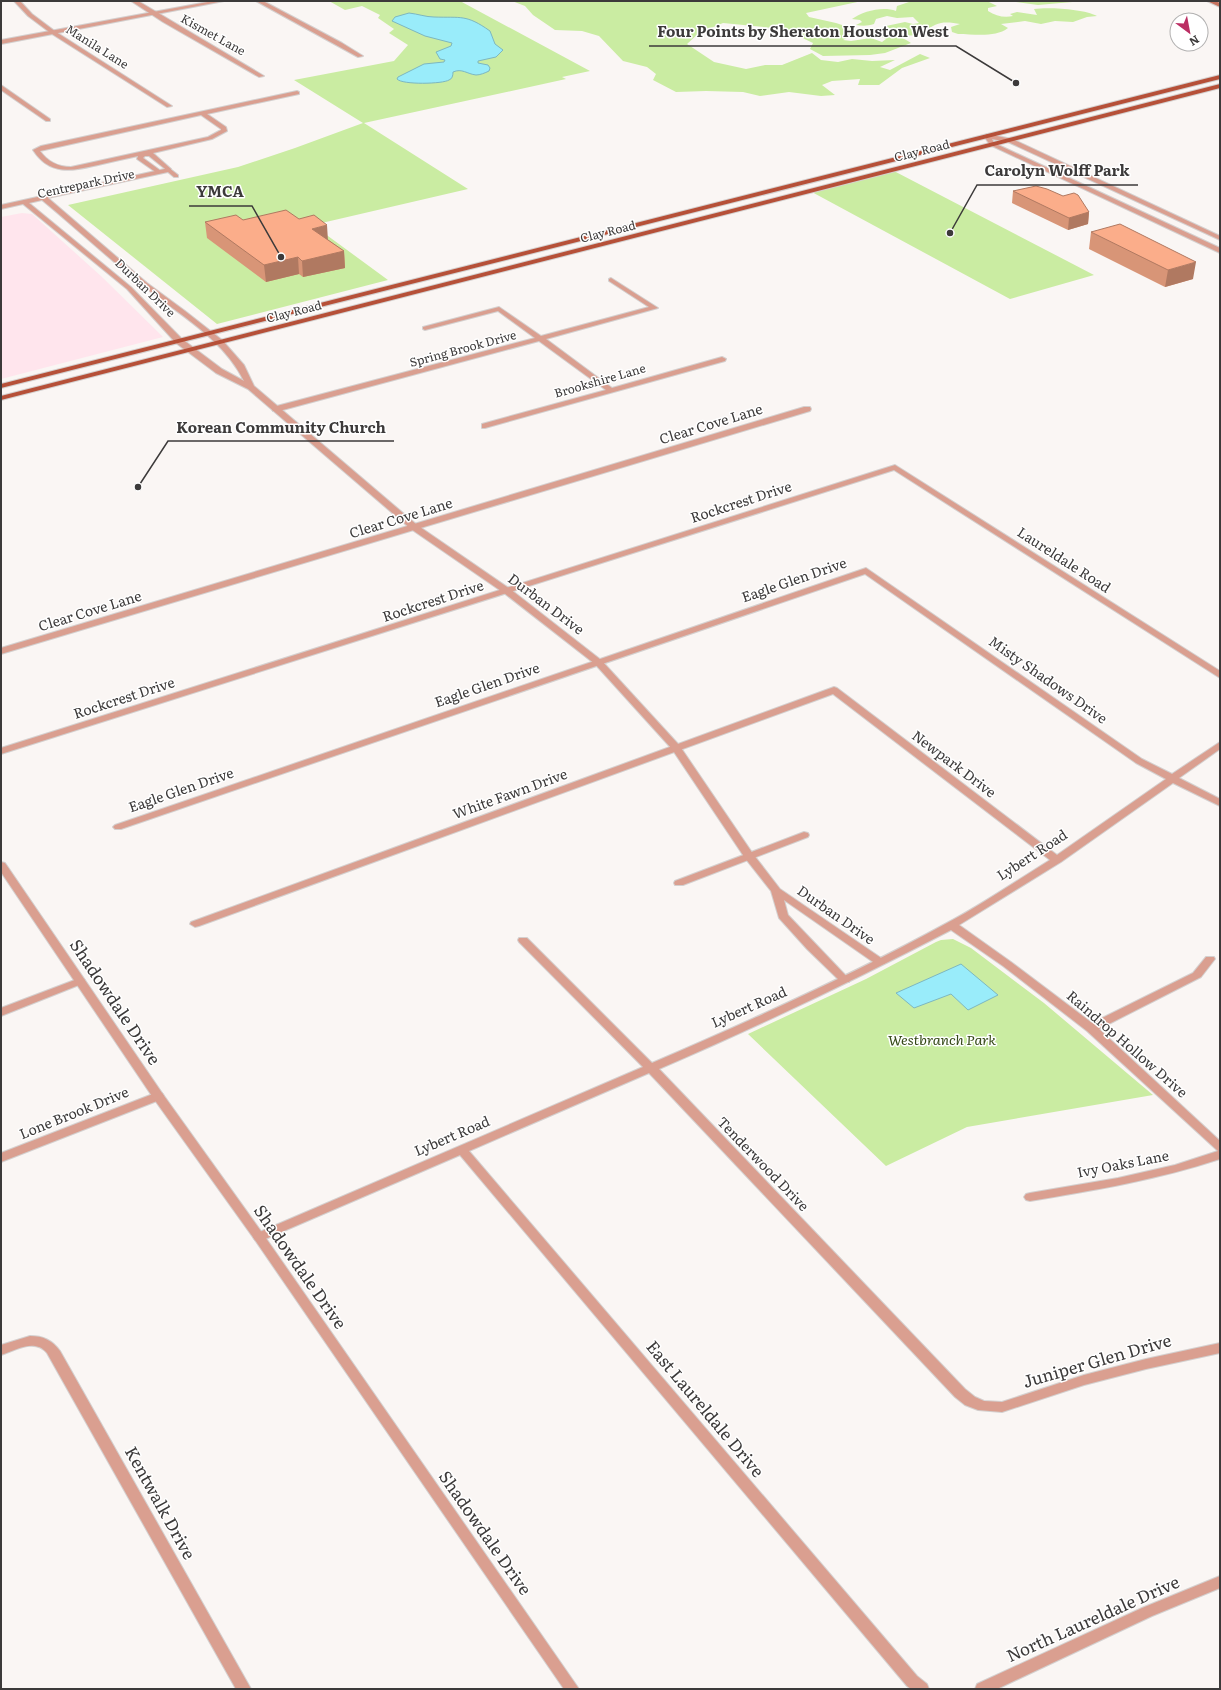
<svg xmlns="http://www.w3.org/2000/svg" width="1221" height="1690" font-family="Literata,serif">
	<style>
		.commercial { fill: #ffe5ed }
		.green { fill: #caeca2 }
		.water { fill: #99ecfa; stroke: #7db7c0 }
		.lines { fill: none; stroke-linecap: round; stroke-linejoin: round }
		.minor-casing { stroke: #d4d0cf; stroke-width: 2 }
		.tertiary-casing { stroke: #d4d0cf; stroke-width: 2 }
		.secondary-casing { stroke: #d4d0cf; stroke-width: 2 }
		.primary-casing { stroke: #d4d0cf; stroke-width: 2 }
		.minor { fill: #da9f90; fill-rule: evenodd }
		.tertiary { fill: #da9f90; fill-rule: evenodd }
		.secondary { fill: #c6725e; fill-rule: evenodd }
		.primary { fill: #b65038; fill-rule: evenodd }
		.wall { fill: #d89577 }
		.shaded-wall { fill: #b07961 }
		.building { fill: #fbad8a; stroke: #b07961 }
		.labels { text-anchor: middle; stroke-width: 3; stroke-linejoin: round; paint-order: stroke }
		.far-street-label { font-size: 12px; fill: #3c3a3a; stroke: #fff }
		.street-label { font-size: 14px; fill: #3c3a3a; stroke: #fff }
		.park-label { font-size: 14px; font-style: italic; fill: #344815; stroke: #fff }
		.near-street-label { font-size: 17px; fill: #3c3a3a; stroke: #fff }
		.leader { fill: none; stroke: #3c3a3a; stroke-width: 1.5 }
		.callout-dot { fill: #3c3a3a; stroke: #fff; stroke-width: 1.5 }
		.callout-label { font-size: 15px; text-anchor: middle; font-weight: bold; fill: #3c3a3a; stroke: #fff; stroke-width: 3; stroke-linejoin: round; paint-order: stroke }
	</style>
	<rect width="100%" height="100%" fill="#faf6f4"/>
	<path class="commercial" d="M22 213 32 214 102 277 163 337 1 379V217Z"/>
	<path class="green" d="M329 1H460L590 71 562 77 566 79 364 123 468 189 313 225 388 280 217 324 68 205 238 167 295 148 363 123 294 80 394 61 408 45 389 33 394 29 378 18 380 15 362 6 345 10Z
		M512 1H862L806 13 809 17 836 23 860 31 843 40 851 41 871 38 882 42 886 39 878 35C893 33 898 35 911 43L885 53 870 55 823 56 810 49 813 43 792 33 773 28 723 23 699 33 687 44 714 62 746 69 765 65H782L812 53 821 60 838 62 852 59 872 61 895 60 880 67 890 70 920 54 930 58 902 68 879 85H858L860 79 832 81 822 85 835 95 821 96 789 92 760 96 743 92 706 91 676 92 653 80 656 74 647 67 623 61 599 36 582 31 555 30 533 15 525 6Z
		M912 1 989 2 997 6 988 8V11C996 16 1004 18 1013 16L1010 14 1017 12 1037 15 1034 9C1049 7 1084 9 1097 16L1087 17 1073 22 1055 21 1041 24 1025 21 1001 24 1008 28C995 38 974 34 958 34L952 32 951 27 960 24C954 23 947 22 941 23 933 25 928 29 921 33 910 39 895 33 886 26L905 22 913 24 919 23 913 17 897 18 887 16 876 19 874 24C868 26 862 26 856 25L862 22 860 20 852 19C863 11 883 6 896 11L897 6Z
		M1008 1H1084L1038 5Z
		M892 170 1094 275 1010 299 810 191Z
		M953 939 971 948 1044 1003 1153 1095 967 1127 886 1166 748 1034 866 979 936 942 941 940Z"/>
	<path class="water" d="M409 13C418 14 426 17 434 17 461 18 466 14 490 31L495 44 503 50 496 57 478 61V63L488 65 490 68 489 71C485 73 480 75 476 75 467 74 462 68 453 72 453 76 452 79 449 80 443 84 402 85 397 79L398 77 424 64 444 62 445 60 440 59 436 52 451 46 452 43 425 36 392 21 395 17Z
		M961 964 998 995 968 1010 951 994 914 1008 896 993Z"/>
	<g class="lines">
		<defs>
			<path id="minor" d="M14 1H20L32 14 56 32 172 106 167 107 52 34 28 16Z
				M131 1H138L264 76 259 77 163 22Z
				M256 1H263L342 43 363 56 358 57Z
				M1 85 50 119V121H46L1 90Z
				M297 91 299 92V94L207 114 226 127 227 131 212 139 153 153 171 169V171L169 172 149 156H145L143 158 161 171V173H157L137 159 138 156C124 159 111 162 98 165 71 171 50 176 33 150L41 146ZM201 115 221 129V130L208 137 71 167C58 167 47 161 40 151Z
				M611 278 658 308 546 339 612 388 722 357 726 359 725 361 485 428H482V424L606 390 539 341 279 411H273L272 409 273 407 535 338 498 311 425 330 423 329V327L499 307 541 336 649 307 609 281V279Z
				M804 407H810L811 409 810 411 1 654V648Z
				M895 465 1220 671V678L894 470 1 754V748Z
				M866 568 1142 759 1172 774 1220 742V749L1179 778 1220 799V806L1173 783 1061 862 959 925 1011 962 1092 1023 1193 973 1206 957H1214L1215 959 1201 977 1099 1029 1220 1141V1159C1156 1180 1096 1190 1030 1201L1026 1200 1024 1197 1026 1194 1030 1193 1118 1178 1175 1165 1218 1151 1087 1031 1003 966 951 930C855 980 759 1026 659 1069L965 1389 975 1397 984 1401 1002 1402 1084 1375 1146 1359 1220 1343V1353L1146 1369 1084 1385 1002 1412 978 1410 965 1405 955 1397 649 1073 469 1151 917 1676 927 1684 929 1689H911L907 1686 460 1155 263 1240 259 1242 255 1240 253 1237 255 1234 643 1067 519 942 518 940 519 938H527L652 1063C752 1020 852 975 947 923 983 904 1016 881 1050 860L833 694 199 926 195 927 190 924 191 922 834 687 837 688 1057 855 1166 779 1136 763 865 574 121 829H115L113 827 115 825Z
				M804 832 808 833 809 835 808 837 683 885H675L674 883 675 881Z
				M80 978 84 979 85 981 84 983 1 1016V1008Z
				M158 1092 162 1093 164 1096 162 1099 1 1162V1153Z
				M30 1336C43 1336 52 1340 60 1351L251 1689H236L47 1353C35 1338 16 1350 1 1355V1345Z
				M1220 1576V1588L1152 1616 997 1689H975L977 1684 1142 1608Z"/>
			<path id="tertiary" d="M213 1H224L1 44V40Z
				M987 134 1012 139 1220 236V240L1218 239 1008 142 992 139 994 143 1220 248V253L990 145 984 136Z
				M169 168 178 175V177H174L168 172 48 198 147 283 185 311 222 340 244 365 254 386 417 525 510 589 601 660 679 745 753 854 780 889 884 960 885 962 884 964H876L784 900 788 915 850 980 849 982H841L807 949 779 918 771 891 745 858 672 749 595 664 504 593 411 529 248 389 216 373 176 343 127 289 23 204 1 209V205ZM42 200C76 228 108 258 142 285 178 314 223 338 244 381L222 369 182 339 131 287 29 203Z
				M1 862 5 863 162 1093 263 1234 579 1689H564L255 1240 154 1099 1 872Z"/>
			<path id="secondary" d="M1207 1H1215L1220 3V7Z"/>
			<path id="primary" d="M1220 75V79L1 388V384Z
				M1220 84V88L1 400V396Z"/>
		</defs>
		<use href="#minor" class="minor-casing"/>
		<use href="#tertiary" class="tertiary-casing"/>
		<use href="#secondary" class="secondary-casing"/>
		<use href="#primary" class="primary-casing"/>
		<use href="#minor" class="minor"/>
		<use href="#tertiary" class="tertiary"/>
		<use href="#secondary" class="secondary"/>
		<use href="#primary" class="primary"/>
	</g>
	<path class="wall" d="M1013 191 1089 212 1088 224 1068 230 1012 203Z
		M299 219 344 251 345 268 303 277 299 274 266 282 207 238 205 222 243 220Z
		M1091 232 1193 279 1165 287 1089 249Z"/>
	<path class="shaded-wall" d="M1089 212 1088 224 1068 230 1069 218Z
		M327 225 328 241 312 229Z
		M344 251 345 268 303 277 302 261Z
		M298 257 299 274 266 282 264 265Z
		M1196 262 1193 279 1165 287 1168 270Z"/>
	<path class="building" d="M1036 186 1047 189 1063 196 1074 193 1078 195 1089 212 1069 218 1013 191Z
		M286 210 299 219 314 215 327 225 312 229 344 251 302 261 298 257 264 265 205 222 236 215 243 220Z
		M1120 224 1196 262 1168 270 1091 232Z"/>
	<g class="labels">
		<g class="far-street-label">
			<text transform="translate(213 35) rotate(29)" y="4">Kismet Lane</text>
			<text transform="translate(97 47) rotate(32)" y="4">Manila Lane</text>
			<text transform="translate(922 151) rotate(-14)" y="4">Clay Road</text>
			<text transform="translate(86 184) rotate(-12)" y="4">Centrepark Drive</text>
			<text transform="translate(608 232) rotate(-14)" y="4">Clay Road</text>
			<text transform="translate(145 288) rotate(44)" y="4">Durban Drive</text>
			<text transform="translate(294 312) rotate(-14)" y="4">Clay Road</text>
			<text transform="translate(463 349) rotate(-15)" y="4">Spring Brook Drive</text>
			<text transform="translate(600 381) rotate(-16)" y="4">Brookshire Lane</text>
		</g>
		<g class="street-label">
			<text transform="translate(711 424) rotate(-17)" y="5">Clear Cove Lane</text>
			<text transform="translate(741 502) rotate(-18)" y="5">Rockcrest Drive</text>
			<text transform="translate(401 518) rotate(-17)" y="5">Clear Cove Lane</text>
			<text transform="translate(1064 560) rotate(33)" y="5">Laureldale Road</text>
			<text transform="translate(794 580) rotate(-19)" y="5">Eagle Glen Drive</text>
			<text transform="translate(433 601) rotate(-18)" y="5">Rockcrest Drive</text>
			<text transform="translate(546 604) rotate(37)" y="5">Durban Drive</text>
			<text transform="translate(90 611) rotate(-17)" y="5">Clear Cove Lane</text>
			<text transform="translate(1048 680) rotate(35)" y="5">Misty Shadows Drive</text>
			<text transform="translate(487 685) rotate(-19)" y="5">Eagle Glen Drive</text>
			<text transform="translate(124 698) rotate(-18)" y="5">Rockcrest Drive</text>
			<text transform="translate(954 764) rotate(37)" y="5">Newpark Drive</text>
			<text transform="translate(181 790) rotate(-19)" y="5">Eagle Glen Drive</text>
			<text transform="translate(510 794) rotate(-20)" y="5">White Fawn Drive</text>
			<text transform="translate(1032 855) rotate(-33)" y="5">Lybert Road</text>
			<text transform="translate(836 915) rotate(35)" y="5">Durban Drive</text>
			<text transform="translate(749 1007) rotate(-24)" y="5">Lybert Road</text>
			<text transform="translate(1127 1044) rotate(41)" y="5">Raindrop Hollow Drive</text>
			<text transform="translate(74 1113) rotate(-22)" y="5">Lone Brook Drive</text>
			<text transform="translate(452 1136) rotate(-23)" y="5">Lybert Road</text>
			<text transform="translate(763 1164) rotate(46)" y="5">Tenderwood Drive</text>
			<text transform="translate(1123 1164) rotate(-11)" y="5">Ivy Oaks Lane</text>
		</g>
		<g class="park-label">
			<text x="942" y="1045">Westbranch Park</text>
		</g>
		<g class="near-street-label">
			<text transform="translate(115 1002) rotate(56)" y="6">Shadowdale Drive</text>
			<text transform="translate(300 1267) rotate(55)" y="6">Shadowdale Drive</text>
			<text transform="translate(1097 1361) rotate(-16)" y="6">Juniper Glen Drive</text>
			<text transform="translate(705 1409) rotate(50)" y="6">East Laureldale Drive</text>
			<text transform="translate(160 1503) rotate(61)" y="6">Kentwalk Drive</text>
			<text transform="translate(485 1533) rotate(55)" y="6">Shadowdale Drive</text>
			<text transform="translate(1093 1619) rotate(-24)" y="6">North Laureldale Drive</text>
		</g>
	</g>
	<path class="leader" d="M1016 83L956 46H649M950 233L977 185H1138M281 257L252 206H189M138 487L168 441H394"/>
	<g class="callout-dot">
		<circle cx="1016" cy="83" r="4"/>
		<circle cx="950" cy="233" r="4"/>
		<circle cx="281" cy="257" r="4"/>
		<circle cx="138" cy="487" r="4"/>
	</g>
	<g class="callout-label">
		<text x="803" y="37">Four Points by Sheraton Houston West</text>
		<text x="1057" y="176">Carolyn Wolff Park</text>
		<text x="220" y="197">YMCA</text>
		<text x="281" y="433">Korean Community Church</text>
	</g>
	<rect width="1221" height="1690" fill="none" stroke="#3c3a3a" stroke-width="4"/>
	<g transform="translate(1189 32) rotate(148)"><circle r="19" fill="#ffffff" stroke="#b1b0b0"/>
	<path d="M0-3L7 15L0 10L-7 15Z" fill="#bb2e63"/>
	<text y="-6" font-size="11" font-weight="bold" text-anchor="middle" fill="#3c3a3a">N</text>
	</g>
</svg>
